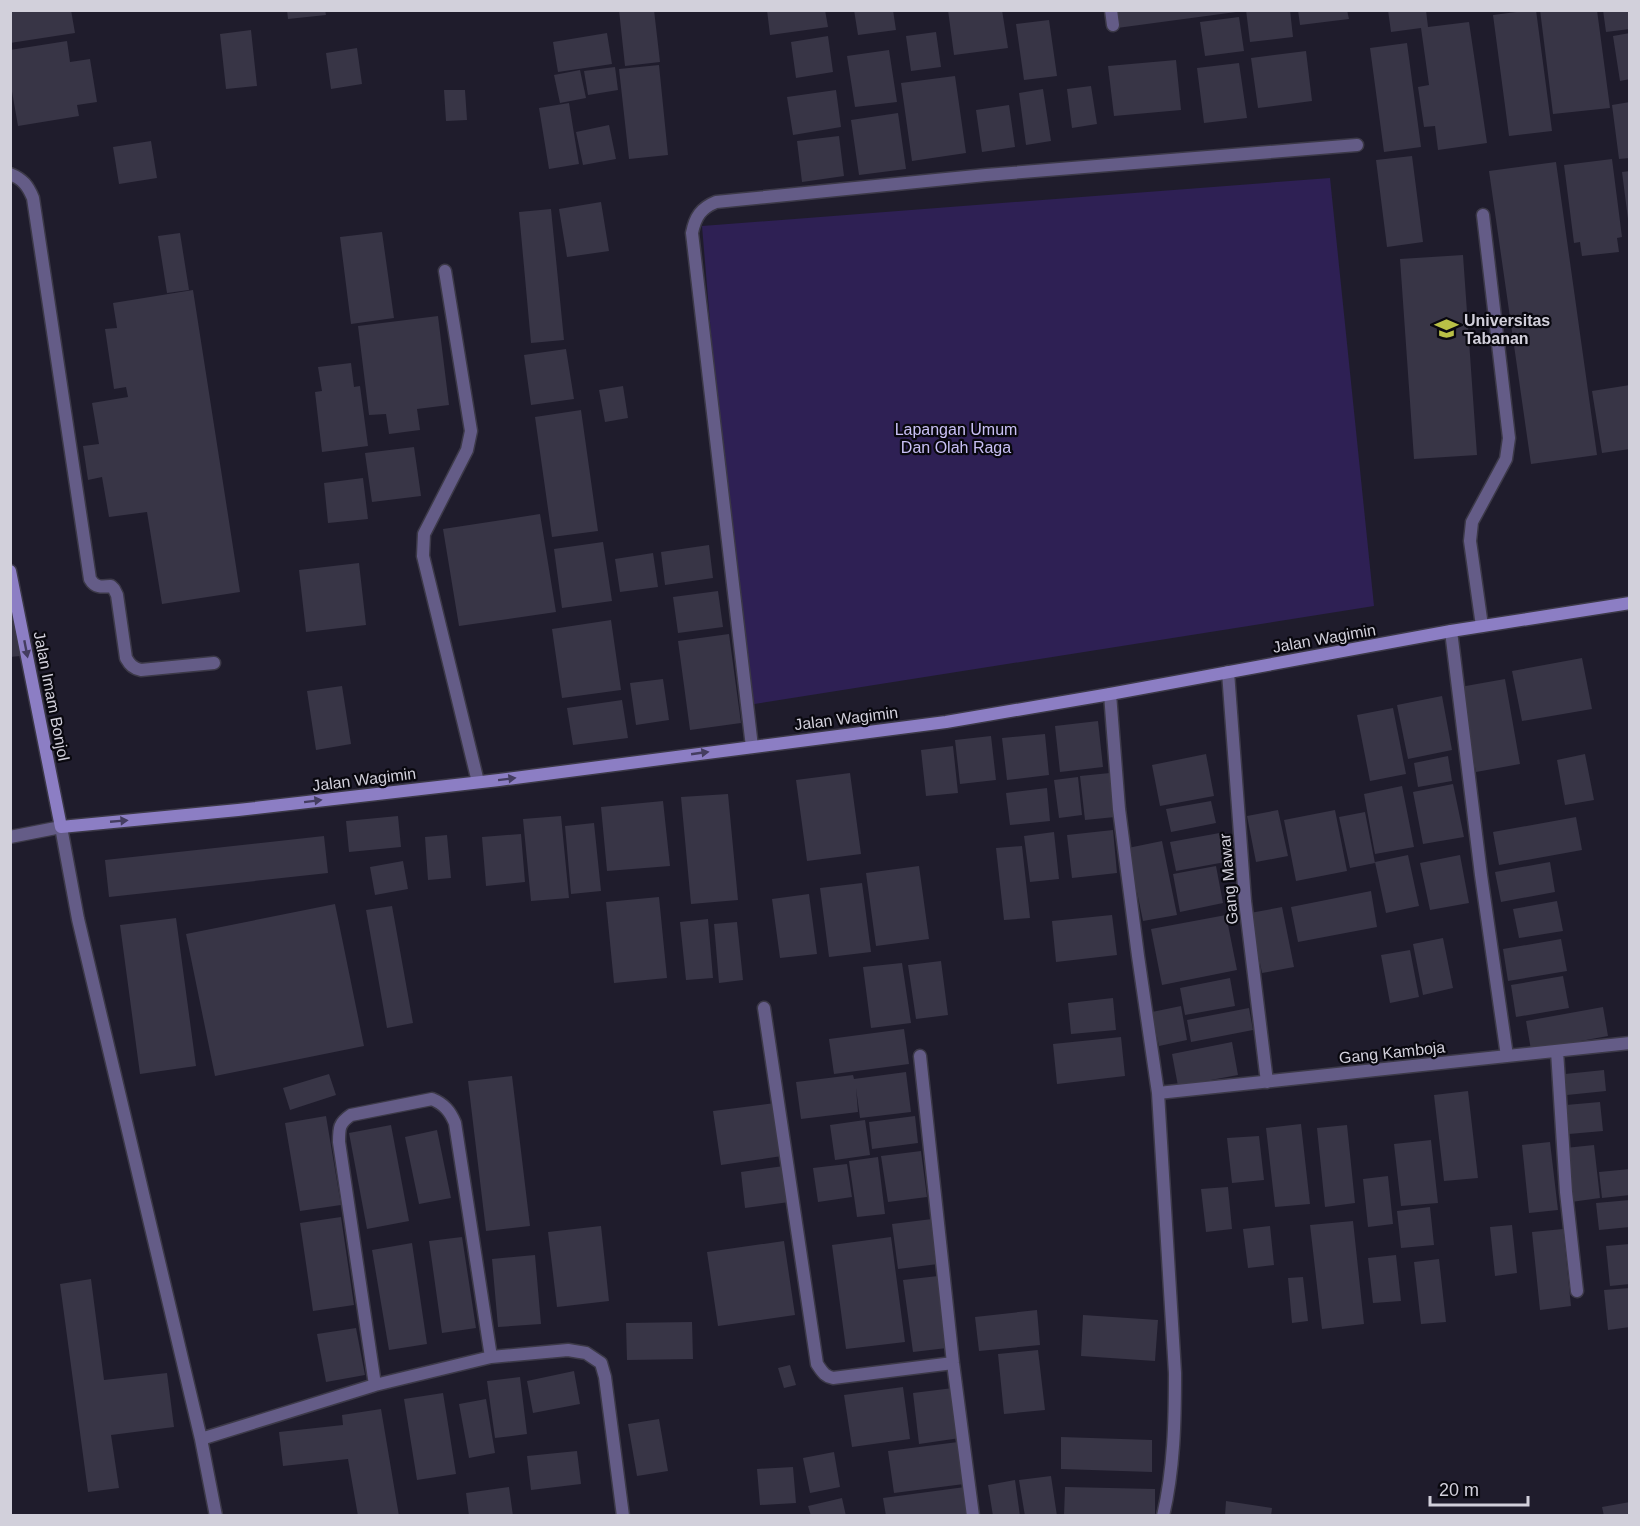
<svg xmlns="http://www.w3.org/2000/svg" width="1640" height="1526" font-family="Arial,sans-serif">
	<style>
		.green { fill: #2e2054 }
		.building { fill: #383546 }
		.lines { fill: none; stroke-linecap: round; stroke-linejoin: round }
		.service-casing { stroke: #3c3948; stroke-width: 15 }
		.minor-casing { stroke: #3c3948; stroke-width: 15 }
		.secondary-casing { stroke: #3c3948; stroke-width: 15 }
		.service { stroke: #645c87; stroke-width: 12 }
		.minor { stroke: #645c87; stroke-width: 12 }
		.secondary { stroke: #8c7ec4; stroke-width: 12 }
		.oneway { fill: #443d60 }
		.labels { text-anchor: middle; stroke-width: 4.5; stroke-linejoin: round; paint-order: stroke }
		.poi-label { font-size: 16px; font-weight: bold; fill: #d2d0db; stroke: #09080f; text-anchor: start }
		.park-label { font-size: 16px; fill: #c9c0f5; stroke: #09080f }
		.street-label { font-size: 16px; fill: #d2d0db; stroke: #09080f }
	</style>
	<rect width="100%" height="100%" fill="#1f1c2c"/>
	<path class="green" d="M1330 178 1374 606 742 706 702 226Z"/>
	<path class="building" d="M10 10H71L75 33 10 43Z
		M287 10H325L326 15 288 19Z
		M619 10H654L660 62 625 66Z
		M767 10H825L828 27 770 35Z
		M854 10H893L896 30 858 35Z
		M948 10H1002L1008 48 954 55Z
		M1115 10H1236V12L1117 28Z
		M1246 10H1290L1293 37 1250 42Z
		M1298 10H1347L1349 19 1300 25Z
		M1388 10H1426L1428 27 1469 22 1487 143 1438 150 1435 126 1424 127 1418 87 1429 85 1421 28 1391 32Z
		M1531 10H1536L1552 131 1509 136 1493 15Z
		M1540 10H1597L1610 108 1553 114Z
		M1603 10H1630V29L1606 32Z
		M1239 17 1244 51 1205 56 1200 22Z
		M1049 20 1057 76 1024 80 1016 24Z
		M251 30 257 86 226 89 220 34Z
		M936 32 941 67 911 71 906 36Z
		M607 33 612 64 558 72 553 42Z
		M1630 33V79L1620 81 1613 36Z
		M828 36 833 72 796 78 791 42Z
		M67 41 70 62 90 59 97 102 77 105 79 116 18 126 10 80V50Z
		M1407 43 1421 147 1384 152 1370 48Z
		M357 48 362 84 331 89 326 53Z
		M889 50 897 102 855 107 847 56Z
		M1306 51 1312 101 1258 108 1251 58Z
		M1176 60 1181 110 1114 116 1108 66Z
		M1239 63 1247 118 1204 123 1197 68Z
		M659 65 668 155 629 159 619 69Z
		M615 67 618 90 588 95 584 71Z
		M580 70 586 98 560 103 554 75Z
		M955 76 966 153 912 161 901 83Z
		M1091 86 1097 124 1072 128 1067 89Z
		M1043 89 1051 141 1026 145 1019 93Z
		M444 90H465L467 120 446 121Z
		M836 90 841 127 793 135 787 97Z
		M1630 102V158L1619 159 1612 105Z
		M569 103 579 164 549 169 539 108Z
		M1009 105 1015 147 982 152 976 110Z
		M898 113 906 169 859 175 851 120Z
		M609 125 616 159 583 165 576 132Z
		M839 136 844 176 802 182 797 141Z
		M151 141 157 178 119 184 113 147Z
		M1412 156 1423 242 1387 247 1376 160Z
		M1612 159 1622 237 1617 238 1619 252 1582 256 1580 242 1574 243 1564 165Z
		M1556 162 1597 455 1531 464 1489 171Z
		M1630 171V219H1628L1622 172Z
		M601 202 609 251 567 257 559 209Z
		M551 209 564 340 531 343 519 212Z
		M382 232 394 318 351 324 340 237Z
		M180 233 189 290 167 293 158 236Z
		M1463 255 1477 455 1414 459 1400 259Z
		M193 290 240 592 162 604 147 512 109 517 102 477 88 480 83 446 99 444 92 403 128 397 126 387 114 389 105 329 117 328 113 303Z
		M438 316 449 405 417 409 420 430 389 434 386 414 369 415 358 326Z
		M566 349 574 399 531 405 524 355Z
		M351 363 354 387 360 386 368 446 322 452 315 392 322 391 318 367Z
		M1630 385V449L1602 453 1592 391Z
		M623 386 628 418 605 422 599 390Z
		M581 410 598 531 552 537 535 417Z
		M414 447 421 496 372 502 365 453Z
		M363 478 368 519 328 523 324 483Z
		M540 514 556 612 459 626 443 529Z
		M603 542 612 601 562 608 554 549Z
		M709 545 713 578 665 585 661 552Z
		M653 553 658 587 620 592 615 559Z
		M359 563 366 625 306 632 299 570Z
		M10 591H12L20 656 10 657Z
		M718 591 723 627 678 633 673 597Z
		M611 620 621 690 562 698 552 629Z
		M729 634 741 723 690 730 678 641Z
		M1582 658 1592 709 1522 721 1512 671Z
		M663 679 669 720 636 725 630 683Z
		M1505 679 1520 764 1476 772 1460 687Z
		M342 686 351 744 316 750 307 691Z
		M1442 696 1452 750 1408 759 1397 705Z
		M622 700 628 738 573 745 567 708Z
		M1393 708 1406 774 1370 781 1357 715Z
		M1098 721 1103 767 1060 772 1055 726Z
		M1045 734 1049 775 1007 780 1002 738Z
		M991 736 996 780 960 784 955 740Z
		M953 746 958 793 926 796 921 750Z
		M1206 754 1214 796 1160 806 1152 765Z
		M1585 754 1594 800 1565 805 1557 760Z
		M1448 756 1452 781 1418 787 1414 763Z
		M850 773 861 854 807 861 796 780Z
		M1110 773 1115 817 1085 820 1080 776Z
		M1078 777 1082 815 1059 818 1054 780Z
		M1453 784 1464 837 1423 844 1413 792Z
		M1402 786 1414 847 1375 854 1364 794Z
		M1047 788 1050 821 1010 825 1006 793Z
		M728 794 738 900 691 904 681 797Z
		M663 801 670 866 607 871 601 807Z
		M1211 801 1216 823 1171 832 1166 809Z
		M1278 810 1288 856 1256 862 1247 816Z
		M1335 810 1347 871 1296 881 1284 820Z
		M1365 812 1375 863 1350 868 1339 817Z
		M398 816 401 847 349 852 346 821Z
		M561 816 569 898 531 901 523 819Z
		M1576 817 1582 850 1499 865 1493 832Z
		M594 823 601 891 571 894 565 826Z
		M1113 830 1117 873 1072 878 1067 835Z
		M1054 832 1059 879 1030 882 1024 836Z
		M1225 832 1231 861 1176 871 1170 842Z
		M521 834 525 882 486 886 482 837Z
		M447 835 451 878 428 880 425 837Z
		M324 836 328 873 109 897 105 860Z
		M1162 841 1177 915 1143 921 1128 848Z
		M1022 846 1030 918 1004 920 996 848Z
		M1408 855 1419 906 1386 913 1375 862Z
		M1460 855 1469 903 1430 910 1420 863Z
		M403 861 408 889 375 895 370 867Z
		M1550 862 1555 892 1501 902 1495 872Z
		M919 866 929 939 876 946 866 873Z
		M1216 866 1223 903 1180 912 1173 874Z
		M862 883 871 952 829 957 820 888Z
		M1371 891 1377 927 1298 942 1291 907Z
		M809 894 817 954 780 958 772 899Z
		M659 897 667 978 614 983 606 902Z
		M1557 901 1563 931 1519 938 1513 909Z
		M335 904 364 1046 215 1076 186 934Z
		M392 906 413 1023 387 1028 366 910Z
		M1282 907 1294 967 1262 973 1250 913Z
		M1112 915 1117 955 1056 962 1052 921Z
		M1226 915 1237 970 1162 985 1151 929Z
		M176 918 196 1066 140 1074 120 925Z
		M708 919 713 978 686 980 680 922Z
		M737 922 743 980 719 983 714 924Z
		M1443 938 1453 988 1423 995 1413 944Z
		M1561 939 1567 971 1508 981 1503 949Z
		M1410 950 1419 997 1390 1003 1381 955Z
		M941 961 948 1015 916 1019 908 965Z
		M902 963 911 1023 871 1028 863 967Z
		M1563 976 1569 1008 1516 1017 1511 985Z
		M1230 978 1235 1006 1185 1015 1180 988Z
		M1113 998 1116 1030 1071 1034 1068 1003Z
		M1181 1006 1187 1040 1159 1046 1152 1012Z
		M1603 1007 1608 1036 1531 1050 1526 1021Z
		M1249 1008 1253 1030 1191 1042 1187 1020Z
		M904 1029 909 1064 834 1074 829 1039Z
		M1121 1037 1125 1076 1057 1084 1053 1044Z
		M1232 1042 1238 1075 1178 1086 1172 1054Z
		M1604 1070 1606 1091 1567 1095 1565 1074Z
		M906 1072 911 1112 860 1118 856 1088 858 1112 801 1119 796 1082 853 1075 854 1079Z
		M329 1074 336 1095 290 1110 283 1088Z
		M512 1076 530 1226 486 1231 468 1081Z
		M1468 1091 1478 1178 1444 1181 1434 1095Z
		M1600 1102 1603 1131 1569 1134 1566 1105Z
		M775 1103 782 1156 721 1165 713 1111Z
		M326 1116 341 1205 300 1211 285 1123Z
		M915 1116 918 1143 872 1149 869 1122Z
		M865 1120 870 1155 835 1160 830 1125Z
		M1301 1124 1310 1204 1275 1207 1266 1128Z
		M391 1125 409 1221 367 1229 349 1133Z
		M1347 1125 1355 1203 1325 1207 1317 1128Z
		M437 1130 451 1198 419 1204 405 1137Z
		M1259 1136 1264 1180 1232 1183 1227 1138Z
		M1431 1140 1438 1203 1401 1206 1394 1144Z
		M1550 1142 1558 1210 1529 1213 1522 1145Z
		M1594 1145 1600 1198 1571 1202 1565 1148Z
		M921 1151 927 1197 888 1202 881 1156Z
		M878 1157 885 1214 857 1217 849 1161Z
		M847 1164 852 1197 818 1202 813 1168Z
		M784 1166 789 1202 745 1208 741 1172Z
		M1630 1169V1195L1602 1198 1599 1172Z
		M1388 1176 1393 1224 1368 1227 1363 1179Z
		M1228 1187 1232 1229 1206 1232 1201 1189Z
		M1630 1200V1227L1599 1230 1596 1203Z
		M1430 1207 1434 1245 1401 1248 1397 1211Z
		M341 1217 354 1305 313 1311 300 1223Z
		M932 1219 938 1264 898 1269 892 1224Z
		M1353 1221 1364 1324 1322 1329 1310 1225Z
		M1512 1225 1517 1273 1495 1276 1490 1227Z
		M601 1226 609 1301 557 1307 548 1232Z
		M1270 1226 1274 1265 1248 1268 1243 1229Z
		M1563 1229 1571 1306 1540 1310 1532 1232Z
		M462 1237 476 1328 442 1333 429 1241Z
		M891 1237 905 1342 846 1349 832 1245Z
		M784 1241 795 1315 718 1326 707 1252Z
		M412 1243 427 1344 389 1350 372 1250Z
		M1630 1244V1284L1610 1286 1606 1246Z
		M535 1255 541 1324 498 1327 492 1259Z
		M1396 1255 1401 1301 1373 1303 1368 1258Z
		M1439 1259 1446 1322 1421 1324 1414 1262Z
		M938 1276 947 1348 913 1352 903 1280Z
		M1303 1277 1308 1321 1292 1323 1288 1278Z
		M91 1279 104 1380 167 1373 174 1427 111 1435 119 1488 88 1492 60 1284Z
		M1630 1288V1327L1608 1330 1604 1290Z
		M1037 1310 1040 1345 979 1351 975 1317Z
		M1083 1315 1158 1320 1155 1361 1081 1356Z
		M692 1322 693 1359 627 1360 626 1323Z
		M356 1328 365 1375 326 1382 317 1334Z
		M1038 1350 1045 1410 1004 1414 998 1354Z
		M790 1365 796 1385 784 1388 778 1368Z
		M574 1371 580 1404 533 1413 527 1381Z
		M520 1377 527 1434 495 1438 487 1381Z
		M903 1387 910 1439 852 1447 844 1395Z
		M953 1388 960 1438 919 1444 913 1393Z
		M443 1393 456 1474 417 1480 404 1399Z
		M486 1399 495 1453 469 1458 459 1404Z
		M381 1409 399 1516H358L348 1459 283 1466 279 1432 343 1425 342 1415Z
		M659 1419 668 1471 637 1476 628 1424Z
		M1061 1437 1152 1440V1472L1061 1469Z
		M958 1442 964 1484 894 1493 888 1451Z
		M577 1451 581 1484 531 1490 527 1456Z
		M834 1452 840 1487 810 1493 803 1458Z
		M793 1467 796 1503 760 1505 757 1469Z
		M1051 1476 1057 1516H1025L1019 1480Z
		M1015 1480 1020 1516H993L988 1485Z
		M509 1487 513 1516H469L466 1493Z
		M965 1487 969 1516H886L883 1498Z
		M1065 1487 1155 1489V1516H1064Z
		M842 1498 846 1516H811L808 1506Z
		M1226 1501 1272 1508 1271 1516H1225Z
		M1630 1502V1516H1604L1602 1507Z"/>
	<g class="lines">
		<defs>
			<path id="service" d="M10 174C23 179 28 186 33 198L90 579C95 588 102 587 111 586L114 589 117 595 126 658C130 665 133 668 141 670L214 663
				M1482 626 1470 541 1472 522 1506 459 1509 438 1483 215"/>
			<path id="minor" d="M1111 10 1113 25
				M445 271 471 431 467 450 424 534 423 556 478 782
				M1451 631 1481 875 1507 1056
				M1228 672 1245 901 1267 1082
				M1110 694 1119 809 1138 956 1158 1093 1175 1373C1175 1421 1174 1469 1163 1516
				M752 747 692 233C695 217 701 208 716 202L986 175 1357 145
				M10 837 61 827 78 919 201 1439 216 1516
				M764 1008 817 1364C822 1371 824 1376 833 1378L953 1363
				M1557 1051 1566 1192 1577 1291
				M920 1056 953 1363 973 1516
				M1158 1093 1630 1043
				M375 1385 339 1142C339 1128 339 1123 351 1115L432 1099C444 1104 450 1111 455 1123L491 1357
				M201 1439 375 1385 491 1357 568 1350 586 1353 601 1363 605 1377 623 1516"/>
			<path id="secondary" d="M10 571 61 827 238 810 499 780 946 722 1110 694 1451 631 1630 603"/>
		</defs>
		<use href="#service" class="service-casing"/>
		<use href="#minor" class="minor-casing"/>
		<use href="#secondary" class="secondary-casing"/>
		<use href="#service" class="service"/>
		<use href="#minor" class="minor"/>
		<use href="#secondary" class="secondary"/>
	</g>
	<defs><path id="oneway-solid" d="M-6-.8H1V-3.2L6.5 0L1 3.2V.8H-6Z" transform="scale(1.5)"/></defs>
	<g class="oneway">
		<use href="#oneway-solid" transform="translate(26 649) rotate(79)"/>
		<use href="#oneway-solid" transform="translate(700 753) rotate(-8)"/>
		<use href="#oneway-solid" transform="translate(507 779) rotate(-7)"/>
		<use href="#oneway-solid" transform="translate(313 801) rotate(-7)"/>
		<use href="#oneway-solid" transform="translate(119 821) rotate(-5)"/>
	</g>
	<defs>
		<symbol id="school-bare" viewBox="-9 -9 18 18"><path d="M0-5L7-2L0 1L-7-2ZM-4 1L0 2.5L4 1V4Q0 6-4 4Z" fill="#b9c046" stroke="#09080f" stroke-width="2.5" paint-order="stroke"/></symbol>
	</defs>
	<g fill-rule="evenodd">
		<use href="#school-bare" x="1430" y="312" width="33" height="33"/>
	</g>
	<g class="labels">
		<g class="poi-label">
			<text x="1464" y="326">Universitas<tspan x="1464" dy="18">Tabanan</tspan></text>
		</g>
		<g class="park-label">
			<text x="956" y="435">Lapangan Umum<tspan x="956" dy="18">Dan Olah Raga</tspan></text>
		</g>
		<g class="street-label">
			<text transform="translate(1324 638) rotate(-10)" y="6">Jalan Wagimin</text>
			<text transform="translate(52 696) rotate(79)" y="6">Jalan Imam Bonjol</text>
			<text transform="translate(846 718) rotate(-7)" y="6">Jalan Wagimin</text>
			<text transform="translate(364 779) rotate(-7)" y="6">Jalan Wagimin</text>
			<text transform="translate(1228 879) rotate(-95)" y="6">Gang Mawar</text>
			<text transform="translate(1392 1052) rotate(-6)" y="6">Gang Kamboja</text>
		</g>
	</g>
	<rect width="1640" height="1526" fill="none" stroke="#d2d0db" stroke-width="24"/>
	<path d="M1430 1496v9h98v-9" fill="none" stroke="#d2d0db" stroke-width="3"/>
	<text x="1439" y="1496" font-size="18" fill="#d2d0db" stroke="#09080f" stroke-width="4.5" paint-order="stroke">20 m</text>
</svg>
